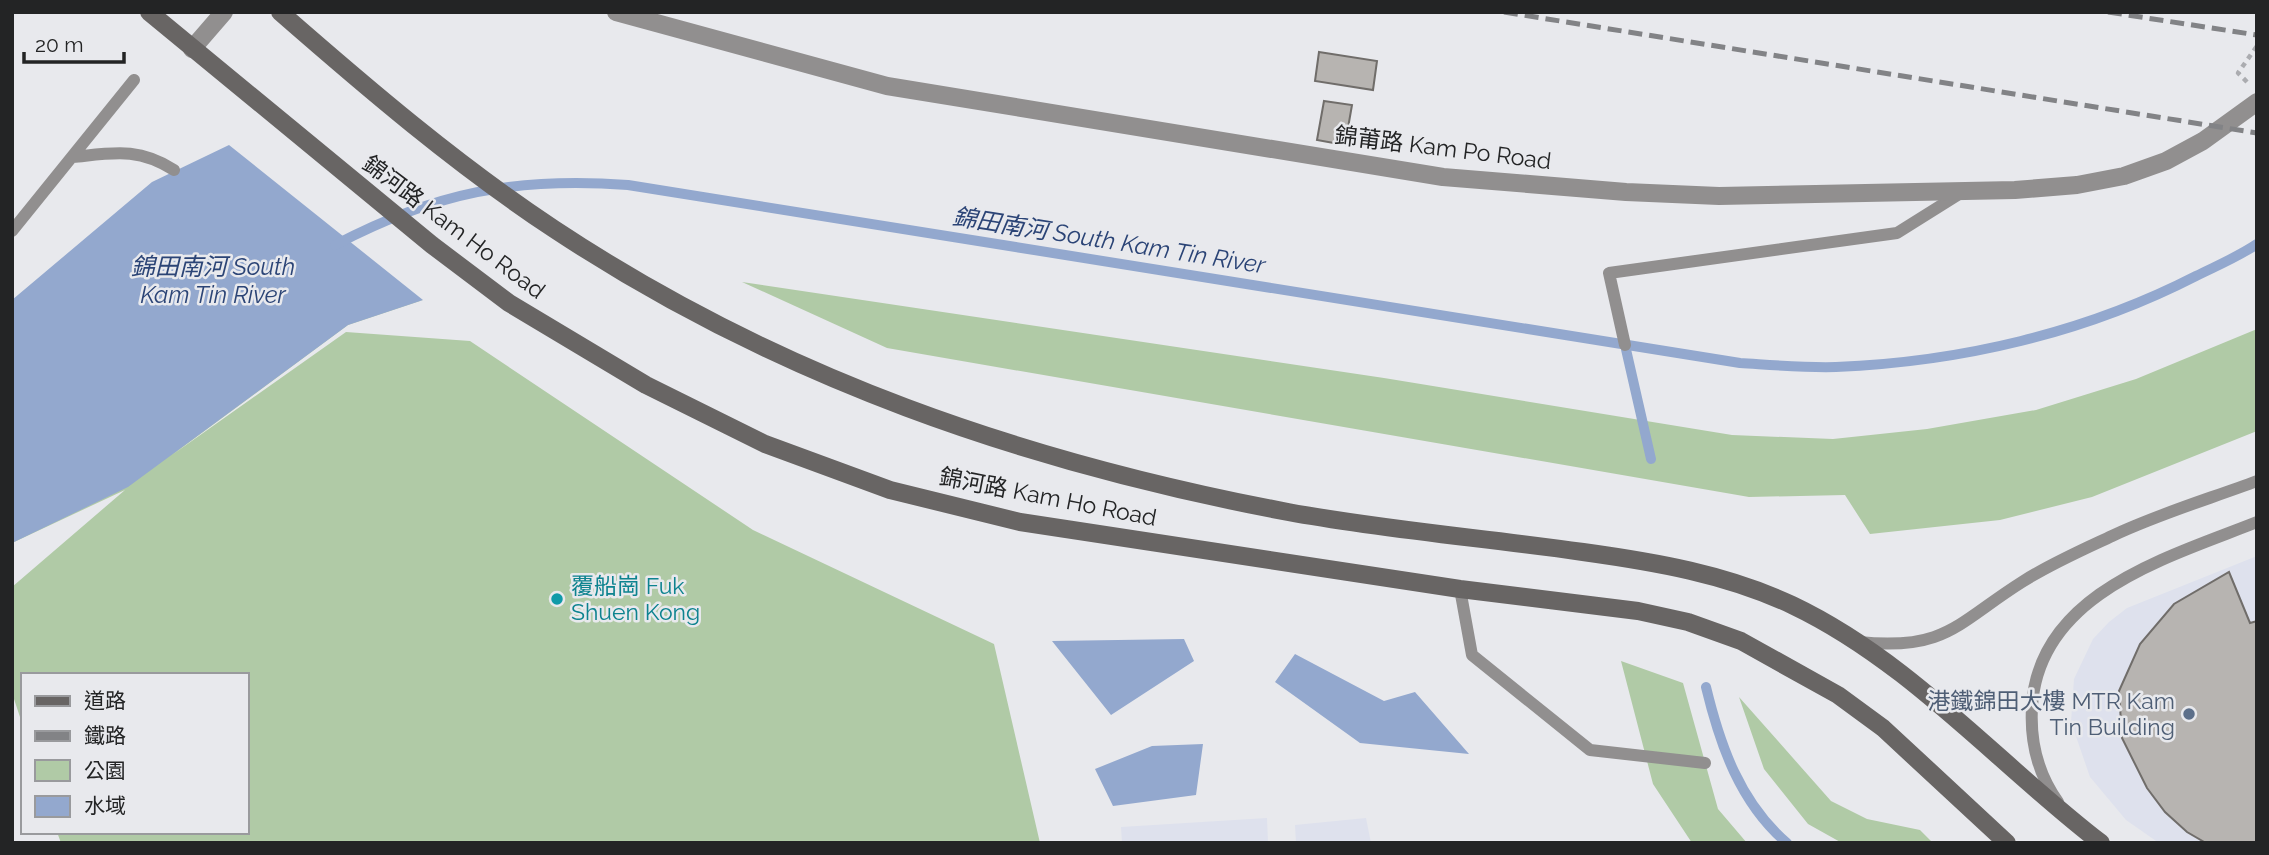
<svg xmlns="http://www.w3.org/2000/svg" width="2269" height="855" font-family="Raleway,'Noto Sans TC',sans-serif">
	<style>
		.built { fill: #dee1ed }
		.green { fill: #b0caa6 }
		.water { fill: #93a8ce }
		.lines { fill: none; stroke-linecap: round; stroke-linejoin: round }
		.stream { stroke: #93a8ce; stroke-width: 10 }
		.building { fill: #b7b4b1; stroke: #706d6a; stroke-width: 2 }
		.path { stroke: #abacb0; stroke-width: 4.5; stroke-dasharray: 5 5; stroke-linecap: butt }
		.service { stroke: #918f8f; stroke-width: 12 }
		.minor { stroke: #918f8f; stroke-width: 18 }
		.secondary { stroke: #686564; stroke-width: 18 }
		.rail { stroke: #828386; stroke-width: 5; stroke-dasharray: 14 7; stroke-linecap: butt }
		.culture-dot { fill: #0f9aa8; stroke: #e8e9ed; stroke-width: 2.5 }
		.service-dot { fill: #5c6f8a; stroke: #e8e9ed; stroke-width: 2.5 }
		.labels { text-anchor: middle; stroke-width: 5; stroke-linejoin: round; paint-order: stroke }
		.street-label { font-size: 23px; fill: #232425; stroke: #e8e9ed }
		.culture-label { font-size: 23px; fill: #0d838f; stroke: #e8e9ed; text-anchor: start }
		.service-label { font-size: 23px; fill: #4e5e75; stroke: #e8e9ed; text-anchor: end }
		.water-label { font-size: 24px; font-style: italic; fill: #2b4476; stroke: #e8e9ed }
	</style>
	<rect width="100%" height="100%" fill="#e8e9ed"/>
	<path class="built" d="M2257 556V843H2159L2126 820 2090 777 2071 722 2074 679 2093 639 2109 622 2127 608Z
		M1267 818 1268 843H1122L1121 827Z
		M1366 818 1371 843H1296L1295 825Z"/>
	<path class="green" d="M742 282 1384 378 1732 435 1833 439 1927 429 2036 410 2136 379 2257 329V431L2092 497 2000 520 1870 534 1845 495 1749 497 887 348Z
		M423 300 348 325 172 455 346 332 470 341 753 530 994 644 1040 843H61L57 832H247V675H23V726L12 693V587L125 490 12 543 185 334Z
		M1621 661 1683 683 1718 809 1747 843H1692L1653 784Z
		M1739 697 1831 801 1867 819 1920 830 1933 843H1842L1808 824 1764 769Z"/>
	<path class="water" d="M229 145 423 300 348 325 128 487 12 543V300L152 182Z
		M1184 639 1194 661 1111 715 1052 641Z
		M1295 654 1384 701 1415 692 1469 754 1360 743 1275 682Z
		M1203 744 1196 795 1113 806 1095 769 1152 746Z"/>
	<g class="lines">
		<path class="stream" d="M335 245C436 192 515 177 628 185L1740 363C1772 365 1805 368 1836 367 1960 362 2085 333 2196 276 2216 266 2238 257 2257 244
			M1625 345 1651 459
			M1706 687C1720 745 1740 803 1787 843"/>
	</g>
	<path class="building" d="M1319 52 1377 61 1373 90 1315 81Z
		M1324 101 1352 105 1345 145 1317 140Z
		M2229 572 2250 623 2257 621V843H2206L2187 832 2165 812 2147 788 2122 738 2119 691 2140 644 2174 604Z"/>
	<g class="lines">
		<path class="path" d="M2247 82 2238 73 2257 46"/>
		<path class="service" d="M73 157C113 153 138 147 174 170
			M12 231 134 80
			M1625 345 1609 273 1897 233 1964 191
			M1460 589 1472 655 1590 750 1705 763
			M1859 642C1946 651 1957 623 2022 582 2050 564 2082 550 2112 536 2158 514 2209 499 2257 481
			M2058 802C2038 774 2030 741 2032 707 2038 593 2169 557 2257 522"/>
		<path class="minor" d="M616 12 887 86 1443 177 1626 192 1719 196 2015 190 2077 185 2124 176 2166 161 2203 141 2257 102
			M192 49 224 12"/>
		<path class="secondary" d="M149 12 432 245 509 303 646 385 765 444 890 490 1020 522 1460 589 1638 611 1688 622 1741 641 1838 695 1883 728 2007 843
			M280 12C367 88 457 165 554 229 779 378 1024 462 1288 512 1385 530 1485 538 1583 552 1655 562 1726 574 1792 605 1910 661 1998 764 2101 843"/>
		<path class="rail" d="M1504 12 2257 133
			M2108 12 2257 35"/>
	</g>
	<circle class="culture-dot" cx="557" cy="599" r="7"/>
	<circle class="service-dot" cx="2189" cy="714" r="7"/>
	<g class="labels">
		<g class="street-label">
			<text transform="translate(1443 148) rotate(7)" y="8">錦莆路 Kam Po Road</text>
			<text transform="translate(454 227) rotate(37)" y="8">錦河路 Kam Ho Road</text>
			<text transform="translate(1048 497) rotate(11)" y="8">錦河路 Kam Ho Road</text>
		</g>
		<g class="culture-label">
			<text x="571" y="594">覆船崗 Fuk<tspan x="571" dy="26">Shuen Kong</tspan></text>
		</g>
		<g class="service-label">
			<text x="2175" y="709">港鐵錦田大樓 MTR Kam<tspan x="2175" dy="26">Tin Building</tspan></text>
		</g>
		<g class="water-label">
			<text transform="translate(1109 241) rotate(9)" y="8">錦田南河 South Kam Tin River</text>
			<text x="213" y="275">錦田南河 South<tspan x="213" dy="28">Kam Tin River</tspan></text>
		</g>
	</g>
	<rect width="2269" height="855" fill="none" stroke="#232425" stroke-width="28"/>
	<rect x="21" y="673" width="228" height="161" fill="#e8e9ed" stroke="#999a9d" stroke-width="2"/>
	<rect x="35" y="696" width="35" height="10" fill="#686564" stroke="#999a9d" stroke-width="2"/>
	<text x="84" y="708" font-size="21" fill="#232425">道路</text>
	<rect x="35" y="731" width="35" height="10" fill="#828386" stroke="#999a9d" stroke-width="2"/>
	<text x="84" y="743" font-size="21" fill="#232425">鐵路</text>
	<rect x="35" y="760" width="35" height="21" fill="#b0caa6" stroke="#999a9d" stroke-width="2"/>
	<text x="84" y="778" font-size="21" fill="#232425">公園</text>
	<rect x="35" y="796" width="35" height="21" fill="#93a8ce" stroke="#999a9d" stroke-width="2"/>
	<text x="84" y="813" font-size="21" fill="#232425">水域</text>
	<path d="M24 52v10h100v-10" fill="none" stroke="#232425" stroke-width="3.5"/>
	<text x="35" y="52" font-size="21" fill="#232425" stroke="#e8e9ed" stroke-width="5" paint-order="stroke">20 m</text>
</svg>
